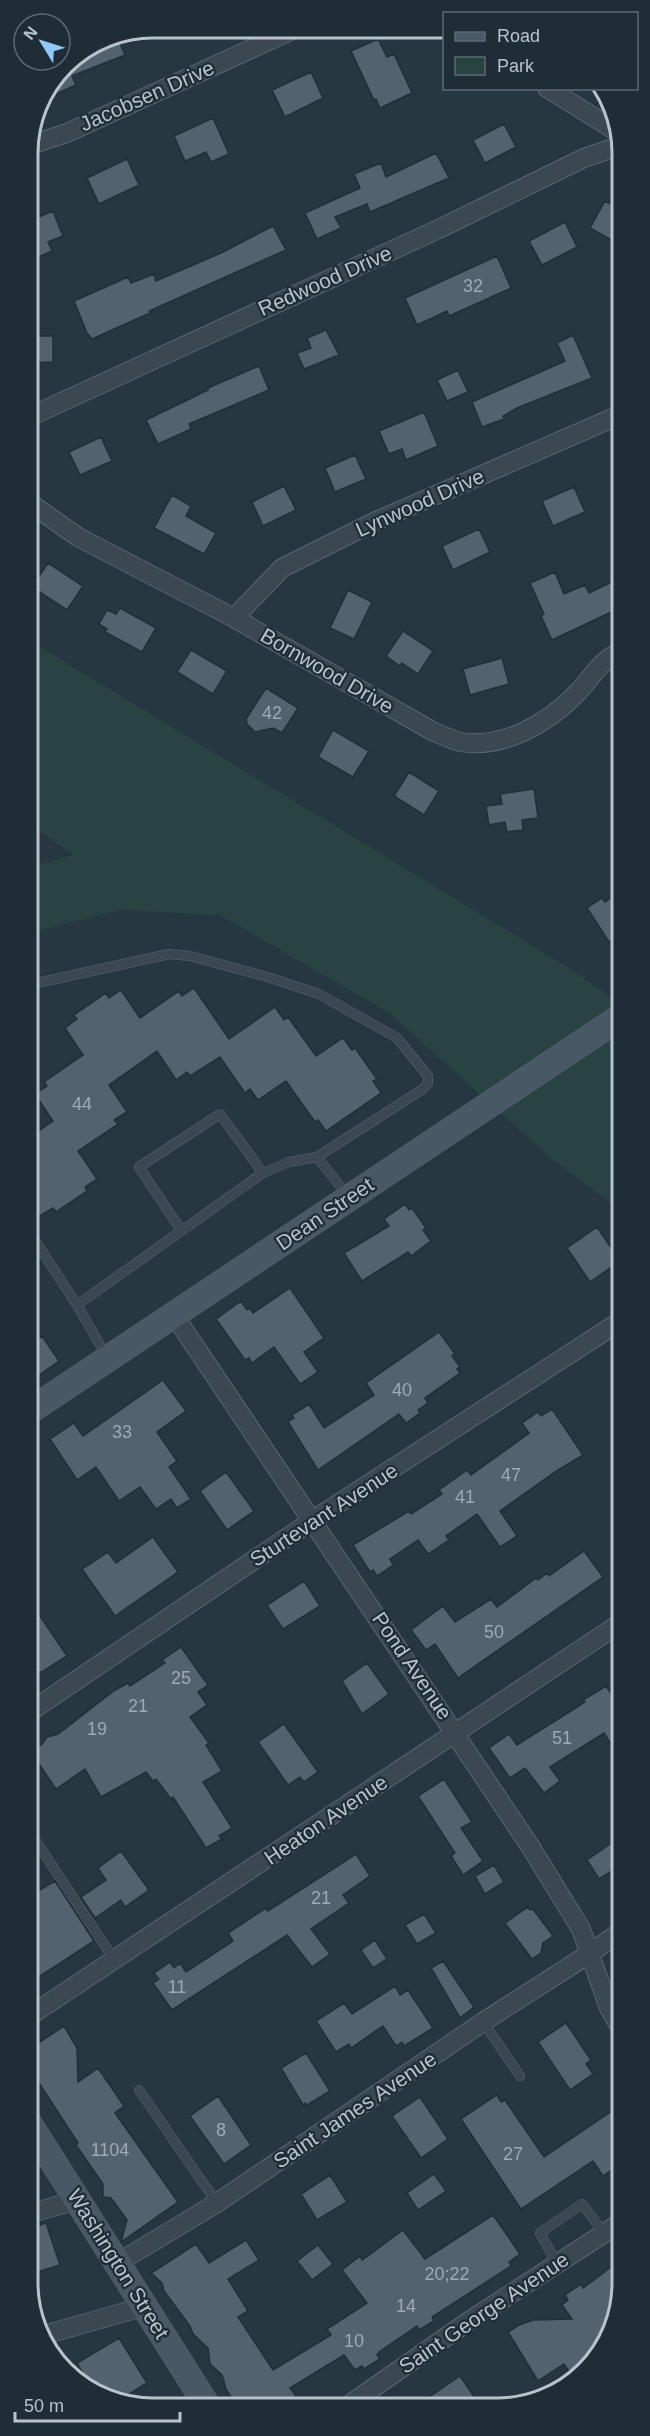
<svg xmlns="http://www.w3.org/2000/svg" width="650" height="2436" font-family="Helvetica,sans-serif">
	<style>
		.green { fill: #284342 }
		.building { fill: #52626f; stroke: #212f39; stroke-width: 1.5 }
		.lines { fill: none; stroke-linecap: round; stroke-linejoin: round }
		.lane-casing { stroke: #59666f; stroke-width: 10 }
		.street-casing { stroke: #59666f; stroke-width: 20 }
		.secondary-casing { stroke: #59666f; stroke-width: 27 }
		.lane { stroke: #3b4852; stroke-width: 9 }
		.street { stroke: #3b4852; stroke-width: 18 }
		.secondary { stroke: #495865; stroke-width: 26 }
		.labels { text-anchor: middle; stroke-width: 4.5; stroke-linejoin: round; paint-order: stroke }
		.number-label { font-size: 18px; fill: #9eabb5 }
		.street-label { font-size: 21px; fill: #b8c3cc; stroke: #1f2d37 }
		.rim { fill: none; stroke: #b8c3cc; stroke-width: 3 }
	</style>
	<rect width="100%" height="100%" fill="#263742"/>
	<path class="green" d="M27 639 577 973 622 1006V1211L555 1162 389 1013 220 915 120 910 28 933V868L73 855 28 823Z"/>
	<path class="building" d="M116 34 125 55 72 76 76 85 38 102 64 64 105 36Z
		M378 39 387 57 394 54 412 93 380 108 376 99 374 100 351 51Z
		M311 72 323 98 285 117 272 90Z
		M213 118 229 154 211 162 206 152 185 161 174 136Z
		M504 124 516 147 485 163 473 140Z
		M436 153 449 178 370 212 367 204 335 217 341 228 317 239 305 213 360 188 354 174 381 163 386 177Z
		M127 159 139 185 99 204 87 178Z
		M605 201 622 210V240L617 237 615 242 590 228Z
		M53 211 63 236 48 242 52 251 27 262V222Z
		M565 222 577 247 542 265 529 241Z
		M273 226 286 250 149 311 150 313 92 339 87 333 74 301 128 277 131 283 154 274 156 281 221 253Z
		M497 256 511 288 449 316 447 311 417 325 405 298Z
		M326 330 339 355 304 369 297 353 311 348 307 338Z
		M573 335 592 378 517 408 503 416 504 419 482 427 472 402 565 361 557 343Z
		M27 336H53V362L27 363Z
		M259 366 269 390 189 424 191 429 158 444 146 420 208 390V388Z
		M458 370 468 392 447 401 437 380Z
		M424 412 438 446 406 460 402 449 389 454 379 431Z
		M101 437 112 461 80 475 69 452Z
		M355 455 366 479 335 492 325 468Z
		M284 486 296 510 263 526 252 502Z
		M574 487 585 512 553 526 542 501Z
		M172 495 191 506 186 516 216 533 204 554 154 528Z
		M479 529 490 552 453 570 442 546Z
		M48 563 83 586 67 610 32 587Z
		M555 572 564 594 585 585 589 593 616 580 622 593V607L552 640 541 616 544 614 530 583Z
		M348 590 372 602 354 639 330 628Z
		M120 608 156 628 142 652 105 632 107 629 99 624 107 610 116 614Z
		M403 631 433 651 418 674 402 663 400 666 386 656Z
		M191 650 227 671 213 694 177 672Z
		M502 658 509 684 470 695 463 669Z
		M266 688 298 708 282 733 273 728 255 732 247 724 246 719Z
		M333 730 369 751 353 777 318 757Z
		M409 772 439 791 424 815 394 796Z
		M534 789 538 818 522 820 523 830 507 832 505 822 489 825 486 806 502 804 500 794Z
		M622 890V933L609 942 587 908 602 898 605 902Z
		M194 988 229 1039 275 1007 284 1020 288 1017 316 1056 343 1038 352 1050 355 1048 377 1079 373 1081 381 1093 326 1131 318 1120 315 1122 286 1081 258 1100 250 1089 245 1093 220 1057 190 1076 187 1072 176 1080 157 1051 109 1085 127 1112 114 1120 118 1124 78 1151 97 1179 85 1187 87 1191 56 1212 53 1208 40 1216 28 1198V1145L36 1139 33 1135 53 1121 35 1094 47 1086 44 1082 83 1055 65 1028 77 1019 74 1015 106 993 109 998 121 990 140 1018 179 991 182 996Z
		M405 1204 409 1210 412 1208 426 1228 423 1230 431 1241 411 1256 408 1252 362 1281 344 1253 389 1226 384 1219Z
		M597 1227 620 1261 590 1282 567 1248Z
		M290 1288 324 1338 304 1352 318 1372 300 1384 274 1347 252 1363 249 1358 245 1360 216 1319 241 1301 247 1310 250 1308 253 1313Z
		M439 1332 455 1354 452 1356 460 1367 457 1369 460 1373 425 1398 428 1403 418 1410 420 1413 406 1423 399 1414 318 1470 288 1422 294 1418 292 1415 309 1404 324 1428 374 1395 366 1383Z
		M42 1336 59 1361 28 1383V1346Z
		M163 1380 186 1411 157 1432 177 1461 169 1467 191 1499 177 1508 171 1499 156 1509 140 1487 119 1501 96 1467 77 1480 50 1439 74 1423 83 1436Z
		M552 1409 583 1455 555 1472 500 1511 517 1536 500 1547 477 1514 446 1536 449 1540 428 1554 418 1540 390 1559 393 1565 377 1576 373 1570 370 1572 353 1545 409 1511 411 1514 442 1494 439 1490 467 1470 471 1475 529 1433 522 1423 538 1412 541 1416Z
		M226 1472 254 1511 227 1530 200 1491Z
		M153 1537 178 1572 115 1616 82 1569 108 1552 116 1563Z
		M584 1551 603 1577 458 1678 435 1644 426 1650 411 1630 443 1606 455 1622 491 1599 497 1607 536 1578 538 1580 547 1573 549 1576Z
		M304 1581 320 1606 283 1629 267 1605Z
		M40 1616 67 1656 42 1672 36 1671 28 1658V1624Z
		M181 1647 208 1685 198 1692 207 1705 190 1717 209 1743 206 1745 222 1771 203 1782 232 1828 219 1836 222 1839 206 1848 173 1797 171 1799 156 1779 153 1781 146 1772 101 1797 85 1769 56 1789 31 1752 43 1743 47 1737 58 1734 115 1690 128 1683 130 1686 165 1663 162 1660Z
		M367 1663 389 1694 362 1714 342 1681Z
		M606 1686 613 1697 622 1691 623 1762 604 1733 550 1767 560 1781 544 1793 525 1768 510 1778 489 1748 509 1734 517 1745 585 1702 583 1700Z
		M284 1724 318 1772 304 1782 300 1777 288 1785 258 1742Z
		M444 1779 472 1822 461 1828 483 1861 463 1875 451 1856 455 1853 418 1796Z
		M623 1835V1864L599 1879 587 1860Z
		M121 1851 149 1890 125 1907 121 1900 95 1918 81 1897 106 1880 98 1868Z
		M356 1854 370 1876 343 1895 349 1903 311 1929 330 1954 312 1967 287 1935 172 2010 153 1983 159 1979 154 1973 170 1962 174 1968 180 1963 186 1972 233 1941 228 1933 266 1908 268 1911Z
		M494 1865 504 1882 485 1894 475 1876Z
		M55 1881 94 1941 28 1984V1927L38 1921 28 1905V1897Z
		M528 1907 530 1910 533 1909 553 1936 543 1943 541 1953 532 1959 505 1923Z
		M424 1914 436 1933 417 1944 405 1925Z
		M375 1940 387 1959 373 1968 361 1950Z
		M443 1961 474 2007 460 2018 431 1968Z
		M395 1986 400 1995 408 1990 433 2028 404 2046 402 2042 396 2046 383 2026 351 2048 349 2044 336 2052 316 2021 344 2003 352 2014Z
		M566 2023 591 2060 586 2064 593 2074 570 2090 538 2042Z
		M64 2026 77 2048 78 2082 98 2068 124 2106 115 2113 178 2202 121 2242 127 2220 111 2198 103 2197V2184L76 2145 78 2143 28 2066V2050Z
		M306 2053 330 2091 307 2105 305 2103 303 2105 281 2068Z
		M497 2095 501 2102 505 2100 544 2157 612 2111 623 2127V2162L603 2176 593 2161 521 2209 461 2119Z
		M218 2096 251 2145 224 2164 190 2116Z
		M420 2097 448 2139 421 2158 392 2116Z
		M434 2174 446 2191 418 2210 407 2193Z
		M330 2175 347 2202 317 2220 301 2194Z
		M493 2215 520 2254 509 2262 511 2266 432 2317 434 2321 419 2330 417 2326 379 2352 377 2355 380 2359 364 2369 362 2366 355 2370 344 2355 290 2388 304 2407H237L226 2389 222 2375 210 2364 208 2348 193 2334 190 2326 164 2291 162 2283 151 2273 196 2244 209 2263 246 2240 259 2260 228 2279 248 2311 238 2317 273 2370 331 2335 327 2329 367 2303 342 2270 360 2256 362 2260 403 2230 425 2259Z
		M46 2223 60 2265 28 2275V2229Z
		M318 2245 333 2264 312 2280 297 2261Z
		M623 2258V2291L592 2367 575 2380 564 2364 538 2381 508 2332 519 2325 533 2320 572 2319 562 2305 568 2300 565 2295 581 2284 583 2288Z
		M119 2338 147 2383 118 2401 89 2384 77 2363Z
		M460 2376 482 2408H413Z"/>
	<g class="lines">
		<defs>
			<path id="lane" d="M28 985 169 954 190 956 264 976 319 994 397 1038 428 1076V1083L423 1089 317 1157 289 1162 263 1173 77 1305 28 1230
				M317 1157 348 1196
				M181 1230 139 1167 220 1114 263 1173
				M77 1305 107 1357
				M28 1829 115 1961
				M483 2022 520 2076
				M139 2090 217 2203
				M557 2264 540 2233 582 2204 604 2233"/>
			<path id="street" d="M547 88 621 134
				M27 146 67 133 297 28
				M27 418 443 227 584 158 622 145
				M27 501 78 537 234 618 434 732C442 735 452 740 460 742 503 749 547 724 576 694 593 677 598 661 622 651
				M234 618 282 568 374 522 622 414
				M174 1315 530 1846 581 1929 609 2008 623 2032
				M28 1713 313 1520 622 1320
				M28 2017 622 1622
				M28 2214 77 2200
				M119 2262 217 2203 483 2022 589 1954 623 1930
				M44 2335 146 2306
				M346 2407 466 2323 623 2221"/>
			<path id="secondary" d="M28 1412 622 1016
				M28 2122 208 2407"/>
		</defs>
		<use href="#lane" class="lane-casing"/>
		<use href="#street" class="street-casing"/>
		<use href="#secondary" class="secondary-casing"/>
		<use href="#lane" class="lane"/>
		<use href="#street" class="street"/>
		<use href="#secondary" class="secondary"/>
	</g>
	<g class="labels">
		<g class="number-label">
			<text x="473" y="292">32</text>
			<text x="272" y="719">42</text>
			<text x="82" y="1110">44</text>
			<text x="402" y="1396">40</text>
			<text x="122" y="1438">33</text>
			<text x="511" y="1481">47</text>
			<text x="465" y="1503">41</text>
			<text x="494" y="1638">50</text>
			<text x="181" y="1684">25</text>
			<text x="138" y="1712">21</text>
			<text x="97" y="1735">19</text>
			<text x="562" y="1744">51</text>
			<text x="321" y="1904">21</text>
			<text x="177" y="1993">11</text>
			<text x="221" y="2136">8</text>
			<text x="110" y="2156">1104</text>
			<text x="513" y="2160">27</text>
			<text x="447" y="2280">20;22</text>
			<text x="406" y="2312">14</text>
			<text x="354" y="2347">10</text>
		</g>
		<g class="street-label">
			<text transform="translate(147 96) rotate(-24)" y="7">Jacobsen Drive</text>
			<text transform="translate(325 281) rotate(-24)" y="7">Redwood Drive</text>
			<text transform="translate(420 503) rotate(-24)" y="7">Lynwood Drive</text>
			<text transform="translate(327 671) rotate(30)" y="7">Bornwood Drive</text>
			<text transform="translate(325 1214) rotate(-34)" y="7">Dean Street</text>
			<text transform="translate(324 1515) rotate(-33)" y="7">Sturtevant Avenue</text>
			<text transform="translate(412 1666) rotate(56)" y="7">Pond Avenue</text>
			<text transform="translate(326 1820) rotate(-34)" y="7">Heaton Avenue</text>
			<text transform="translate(355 2110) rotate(-34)" y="7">Saint James Avenue</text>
			<text transform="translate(118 2264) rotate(58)" y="7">Washington Street</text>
			<text transform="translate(484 2313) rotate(-34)" y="7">Saint George Avenue</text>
		</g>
	</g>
	<path d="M0 0H650V2436H0ZM153 38H497A115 115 0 0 1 612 153V2283A115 115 0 0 1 497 2398H153A115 115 0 0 1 38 2283V153A115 115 0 0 1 153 38Z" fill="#1f2d37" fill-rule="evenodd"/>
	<path class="rim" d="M153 38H497A115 115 0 0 1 612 153V2283A115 115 0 0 1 497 2398H153A115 115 0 0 1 38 2283V153A115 115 0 0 1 153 38Z"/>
	<rect x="443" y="12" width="195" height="78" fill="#1f2d37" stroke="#5c6973" stroke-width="1.5"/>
	<rect x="455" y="32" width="30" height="9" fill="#495865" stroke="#5c6973" stroke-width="1.5"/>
	<text x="497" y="42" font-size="18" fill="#b8c3cc">Road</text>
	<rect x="455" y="57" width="30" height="18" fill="#284342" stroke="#5c6973" stroke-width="1.5"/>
	<text x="497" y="72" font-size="18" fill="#b8c3cc">Park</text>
	<g transform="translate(42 42) rotate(308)"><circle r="28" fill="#1f2d37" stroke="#5c6973" stroke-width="1.5"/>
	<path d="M0-4.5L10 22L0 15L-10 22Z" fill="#90c8f9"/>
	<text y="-9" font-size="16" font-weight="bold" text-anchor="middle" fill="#b8c3cc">N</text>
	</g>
	<path d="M15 2412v9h165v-9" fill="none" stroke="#b8c3cc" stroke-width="3"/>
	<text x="24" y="2412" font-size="18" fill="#b8c3cc" stroke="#1f2d37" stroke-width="4.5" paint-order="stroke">50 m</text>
</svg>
